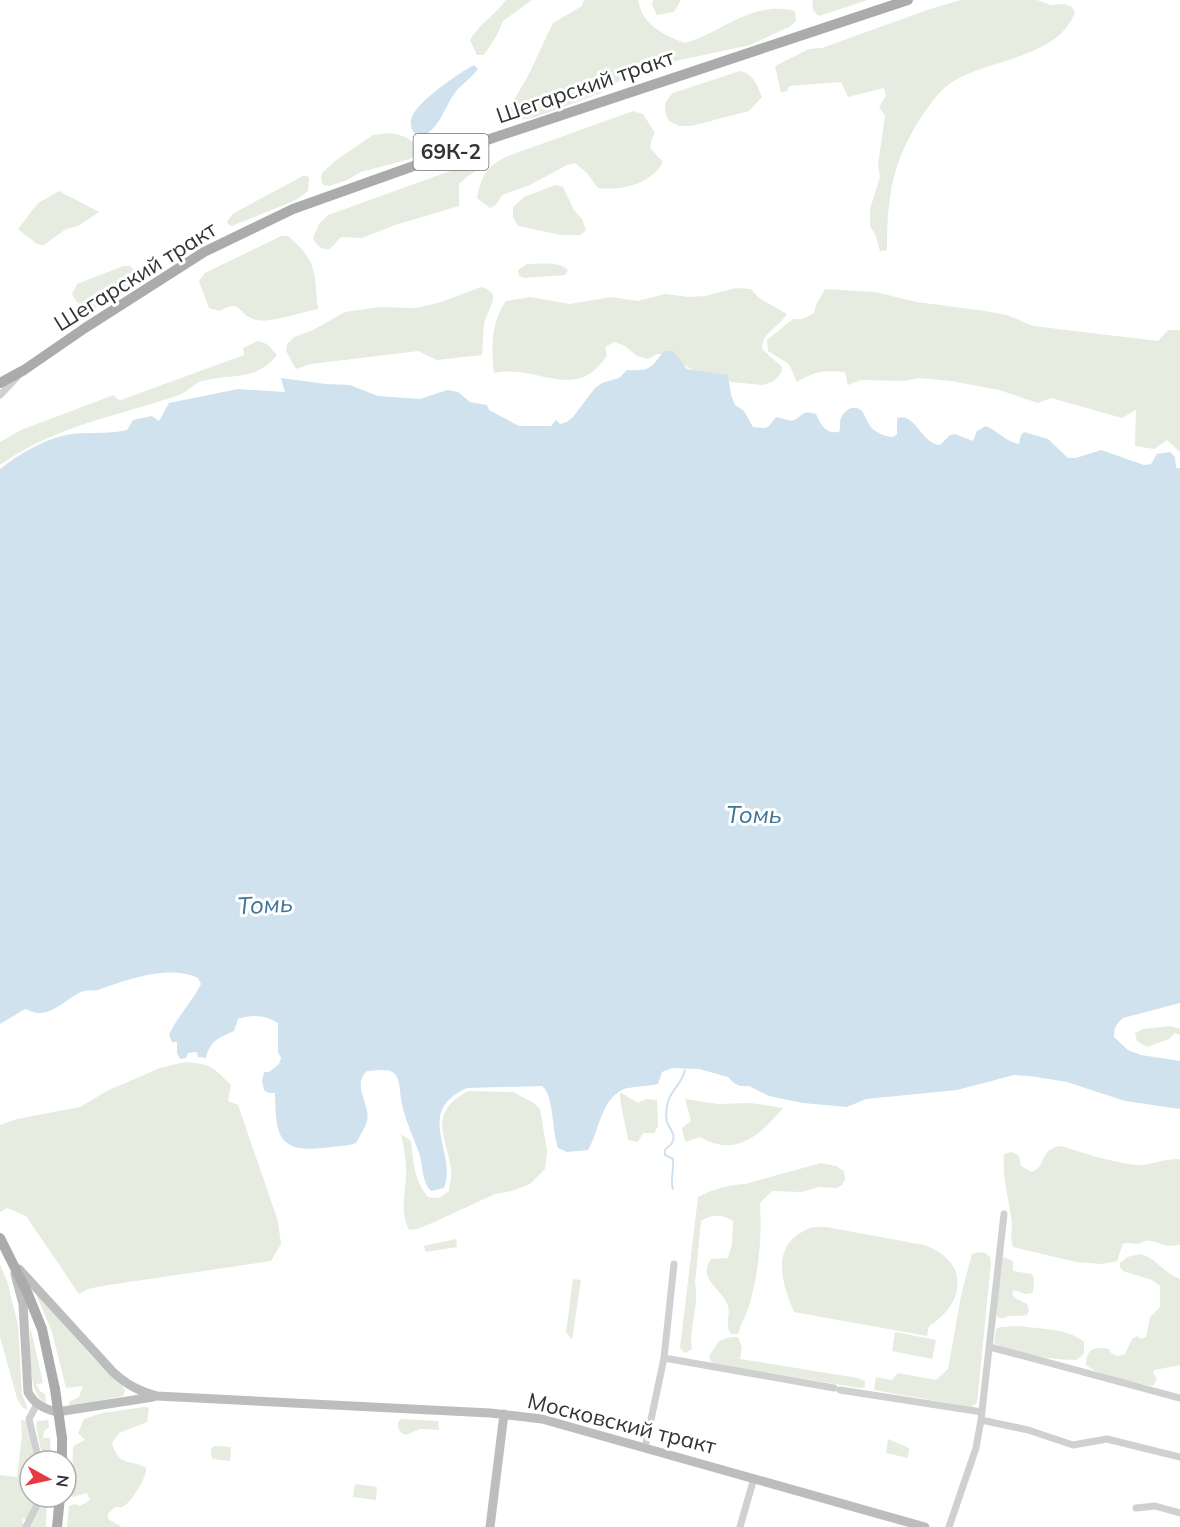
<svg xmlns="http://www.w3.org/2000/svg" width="1180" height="1527" font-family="Mulish,sans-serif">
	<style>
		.green { fill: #e6ecdf }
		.water { fill: #cfe2ee }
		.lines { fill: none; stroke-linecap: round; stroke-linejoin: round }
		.stream { stroke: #cfe2ee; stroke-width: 2 }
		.street { stroke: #d0d0d0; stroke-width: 7 }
		.secondary { stroke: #bdbdbd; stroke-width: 9 }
		.primary { stroke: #ababab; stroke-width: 10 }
		.primary-bridge { stroke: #ababab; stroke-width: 10 }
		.labels { text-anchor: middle; stroke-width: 6; stroke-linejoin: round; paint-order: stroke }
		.shield { fill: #fff; stroke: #707070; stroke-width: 1.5 }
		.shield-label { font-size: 21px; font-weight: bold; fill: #333 }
		.street-label { font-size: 22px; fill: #333; stroke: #fff }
		.water-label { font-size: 24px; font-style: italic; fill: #3f7597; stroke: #fff }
	</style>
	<rect width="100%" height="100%" fill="#fff"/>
	<path class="green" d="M506 0H532L503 21 497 35 484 55H477L470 40C479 24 495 15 506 0Z
		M584 0H638C642 25 664 35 685 43 725 31 752 0 795 11L796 21 789 27 750 45 653 66 615 83 601 93 533 118 518 120 510 117 512 103 527 78 553 23 582 6Z
		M653 0H681L674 12 657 15 652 5Z
		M813 0H868L819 16C813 12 811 6 813 0Z
		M961 0H1037L1051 5 1065 4 1072 7 1075 12C1059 58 988 59 952 82 940 90 930 104 922 116 892 161 887 197 887 250L880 251 875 234 870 226V209L880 177 878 165 885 116 879 107 886 96 884 88 848 97 841 82 789 86 787 91 781 93 775 66 809 49 822 48 930 9Z
		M740 71C754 74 757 85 762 97L749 111 691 126H679L669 121C663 109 663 103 673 93Z
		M633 111 643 114 655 133 652 138 650 148 663 162C651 184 622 191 598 188L587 173 575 163 567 165 530 185 502 195 496 205 490 208 477 198C481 176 488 165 508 156Z
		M389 133C403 135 413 138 418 152L410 159 361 172 347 180 330 186 323 185 321 179 322 173 335 161 373 135Z
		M467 165 474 166 476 171 468 176 459 184V206L395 225 362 238 341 237 330 249C321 250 317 246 313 238L319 224 328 215Z
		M303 176H307L309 178 308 191 296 200 232 226 228 224 227 221 234 213Z
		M555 185 563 187 574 210 582 219 586 230 580 235H561L518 226 513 217V207L524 197Z
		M59 191 99 212 78 226 66 229 44 245 37 244 18 229 38 203Z
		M281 236H288C318 261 314 273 318 309 302 312 272 323 257 320 237 316 243 298 220 311L209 308 199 281 205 273Z
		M527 264C540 264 559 261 568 270L565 275 524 278 519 276 518 270Z
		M123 266H130L138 273 134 284 93 309C83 308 76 304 72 294L77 284Z
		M481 287 487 289 493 294V300L484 323 482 355 437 360 418 351 311 364 296 369 286 351 287 344 294 337 313 330 345 312 380 307 415 308 438 303Z
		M736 288 751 289 759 298 787 314C779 327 762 332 762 349L782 367 781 373 774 381 763 385 731 382 720 375 711 376 691 369 666 354H657L648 359 637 356 625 346 614 342 605 347 607 355C577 404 538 364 494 373 491 348 491 322 506 301L530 297 570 304 611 297 638 301 665 294 689 297 705 296Z
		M825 289 875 292 917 302 985 311 1007 315 1033 326 1158 341 1168 330H1180V452L1167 440 1154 449 1135 446 1136 410 1122 418 1051 398 1038 403 999 390 951 381 919 378 904 381 861 380 848 385 845 372C824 370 815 371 797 382L789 364 768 351 767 340 793 319H802L814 313 816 305Z
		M258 341 267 344 277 355C256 382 231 373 202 381 194 384 187 392 179 395 115 417 57 425 0 465V442L21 430 114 395 117 399 121 400 244 355 243 348Z
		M1171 1026 1180 1029V1035L1175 1033 1169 1039 1147 1047 1137 1041 1135 1033 1143 1029Z
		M185 1062C211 1064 212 1066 231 1085L228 1101 238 1105 278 1221 281 1244 271 1261 102 1286 88 1289 79 1294 26 1216 7 1208 0 1212V1125L17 1119 80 1107 107 1091 160 1068Z
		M468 1091 513 1092 534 1103 540 1109 547 1151 545 1169 530 1184 512 1191 495 1194 432 1223 417 1229 409 1230C400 1212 405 1196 406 1177 407 1163 404 1148 401 1134L411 1141C413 1161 414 1180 428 1197L439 1198 449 1191C450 1184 452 1175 451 1168 445 1134 428 1113 468 1091Z
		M620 1092 638 1103 646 1099 657 1100 658 1126 654 1133H643L638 1142 628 1140C626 1124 620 1108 620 1092Z
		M685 1099 718 1104 750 1103 783 1108C760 1135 736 1158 700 1137L685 1142 682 1128 691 1121Z
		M1062 1146C1078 1152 1128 1167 1143 1165 1158 1163 1163 1159 1180 1159V1245C1163 1247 1166 1245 1152 1241 1145 1239 1143 1243 1138 1244 1132 1244 1129 1242 1123 1244L1117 1261 1102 1264 1076 1262 1013 1247C1010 1238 1012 1232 1012 1223 1009 1200 1002 1178 1004 1154L1012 1152 1019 1156 1021 1166 1032 1172C1047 1166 1039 1148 1062 1146Z
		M821 1163 836 1166 844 1171 845 1179 842 1185 836 1188 819 1187 802 1192 772 1191 760 1203C762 1237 759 1270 750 1303 747 1314 741 1323 738 1334H731C724 1324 731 1316 728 1306 724 1290 696 1279 711 1259L728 1258 732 1244 733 1221C722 1214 712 1214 701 1221L695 1283C700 1306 688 1328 692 1349L685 1353 680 1348 698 1197C713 1189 729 1185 745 1184Z
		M813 1227H826L924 1245C969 1260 967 1303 929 1326L927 1336 794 1312C780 1279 770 1242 813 1227Z
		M456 1239 457 1247 426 1252 424 1246Z
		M978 1252 985 1253 990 1257 991 1263 977 1403 971 1407 874 1390 876 1377 892 1380 898 1373 936 1380 948 1369 962 1291 972 1254Z
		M1141 1254C1157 1259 1165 1274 1180 1279V1365L1154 1370 1153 1372 1157 1379 1153 1386C1132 1382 1103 1378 1086 1365 1086 1349 1094 1346 1109 1349L1111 1353 1118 1356 1125 1354 1132 1339 1137 1336 1141 1339 1146 1337 1150 1317 1160 1307V1286L1152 1280 1123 1271 1120 1267V1263L1127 1257Z
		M1004 1257 1013 1261V1271L1032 1274 1034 1279 1033 1293 1025 1294 1014 1290 1012 1294 1015 1298 1027 1304 1029 1310 1027 1315C1019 1317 1010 1314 1004 1318H998L996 1314 1001 1260Z
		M0 1265 7 1281 18 1325 22 1394 28 1410 22 1407 17 1398 0 1337Z
		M573 1279 581 1280 572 1340 566 1332Z
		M36 1294 96 1361 123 1386 125 1391 123 1396 69 1406V1402L79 1397 83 1386 66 1388 52 1332Z
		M30 1326 43 1383 36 1384 40 1391 45 1394 46 1403C26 1395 31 1345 30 1326Z
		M1019 1326C1039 1329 1068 1328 1084 1342V1353L1077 1360C1052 1360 1016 1354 994 1343L996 1329 1001 1327Z
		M895 1332 936 1340 932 1359 892 1351Z
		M731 1337H738L742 1348 740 1359 858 1378 865 1381V1387L860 1388 712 1364 709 1356 719 1341Z
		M144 1407 149 1408 147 1422 119 1433 112 1443C119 1468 129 1458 146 1468 147 1477 132 1501 124 1506 121 1508 119 1507 115 1507L108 1514V1519L122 1527H67L69 1506 74 1504 80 1506 90 1500 87 1493 72 1497 73 1446 85 1440 78 1433 84 1419 102 1413Z
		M401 1419 438 1421 439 1430 420 1429 406 1435C399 1432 398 1430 398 1422Z
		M21 1420 28 1422 36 1461H30V1497H37L38 1507 44 1499H47L46 1527H29L31 1520 22 1519 24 1527H0V1475L17 1477 22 1435Z
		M48 1420 49 1427 44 1431 43 1438H50L51 1461H43L36 1425 37 1421Z
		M888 1439 909 1448 908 1458 886 1453Z
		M214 1446 231 1447 230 1461 213 1459 211 1456V1449Z
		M355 1484 377 1487 376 1500 353 1497Z"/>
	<path class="water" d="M474 65 478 69C472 77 465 82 458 89 446 102 443 122 428 133 424 136 420 135 415 134 412 130 410 125 411 120 414 103 459 73 474 65Z
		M664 351H673L687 369 728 375 731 395 735 405 744 411 753 427 765 428 769 426 776 417 792 421C803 417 800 409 816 414 821 425 825 434 839 432 841 427 839 422 841 418 843 413 847 409 852 408 865 406 865 421 871 427 876 433 886 437 893 437L897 434V418C916 412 921 444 940 445L950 435 955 434 973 441 977 431 986 426C998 431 1006 442 1019 444L1021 435 1024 432 1048 439 1068 458H1076L1101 450 1144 465 1151 464 1157 454 1170 452 1175 457 1176 468H1180V1003L1123 1018C1116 1024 1114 1028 1114 1037L1128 1050 1141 1055 1180 1061V1109L1125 1101 1067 1082 1030 1076 1014 1075 957 1090 866 1099 847 1107 803 1103 769 1096 749 1086H740L734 1083 728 1077 699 1069 672 1068 662 1072 658 1084C650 1086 629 1087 624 1089 600 1100 600 1130 588 1150L567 1152 558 1148C552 1131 554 1095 542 1086L467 1088C413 1112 458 1153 444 1188L431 1191C422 1182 423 1168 420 1156 414 1137 404 1119 401 1099 400 1091 400 1079 394 1073 388 1068 374 1071 367 1071 351 1086 371 1104 367 1121 365 1128 360 1136 356 1143 345 1147 335 1146 323 1148 276 1153 276 1133 275 1093H269L264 1090 262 1081 264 1072H269L279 1064 281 1058 278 1052V1023C265 1015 253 1014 238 1019L234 1031C219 1038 210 1040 206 1058L198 1057 197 1052 188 1053 186 1058 180 1059 177 1053V1042H172L169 1035C177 1017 192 1002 201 984L198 978C169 964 126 980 98 990 93 991 89 990 84 991 69 996 55 1014 38 1013 34 1013 29 1010 25 1009L0 1024V469C19 454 43 440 66 435 86 431 107 435 127 430L133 420 152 416 159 421 169 403 238 389 285 392 281 378 326 384 350 385 378 396 420 399 447 390 458 392 470 402 487 405 489 410 519 426H551L556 420 560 424 567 422 573 417 595 388 602 383 619 378 627 370C650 371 650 369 664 351Z"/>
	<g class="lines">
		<path class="stream" d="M673 1189C670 1181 674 1170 673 1159L665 1155V1150C667 1147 670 1146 672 1143 677 1135 669 1128 667 1122 666 1118 666 1111 667 1107 668 1092 682 1085 685 1070"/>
		<path class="street" d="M0 395 17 377
			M990 1347 1180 1398
			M664 1358 834 1388
			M840 1390 982 1412
			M37 1404 29 1419 39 1461
			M981 1420 1028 1430 1073 1445 1107 1439 1180 1457
			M645 1448 664 1358 674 1264
			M1136 1508 1155 1506 1180 1513
			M26 1527 41 1497
			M740 1527 754 1478
			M949 1527 976 1448 981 1420 1004 1214"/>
		<path class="secondary" d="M19 1269 113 1372C127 1385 139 1391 157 1396L490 1413 542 1419 925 1527
			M15 1274 23 1304 28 1392C34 1404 44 1409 57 1412L153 1397
			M490 1527 504 1414"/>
		<path class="primary" d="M0 383 24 370 85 328 204 252 293 209 481 142 908 0
			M0 1238 27 1292 42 1329 55 1389
			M62 1438V1461
			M57 1527 60 1497"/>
		<path class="primary-bridge" d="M55 1389 62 1438"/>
	</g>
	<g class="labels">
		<rect class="shield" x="413.5" y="134" width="75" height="36" rx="4.5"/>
		<g class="shield-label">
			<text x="451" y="159">69К-2</text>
		</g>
		<g class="street-label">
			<text transform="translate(585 86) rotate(-19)" y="8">Шегарский тракт</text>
			<text transform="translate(135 276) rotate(-32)" y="8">Шегарский тракт</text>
			<text transform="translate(622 1423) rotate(14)" y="8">Московский тракт</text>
		</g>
		<g class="water-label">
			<text x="754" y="823">Томь</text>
			<text transform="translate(265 905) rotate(-3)" y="8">Томь</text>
		</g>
	</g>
	<g transform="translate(48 1479) rotate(98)"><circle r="28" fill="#ffffff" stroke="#adadad" stroke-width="1.5"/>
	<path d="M0-4.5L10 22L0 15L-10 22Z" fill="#e63946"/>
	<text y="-9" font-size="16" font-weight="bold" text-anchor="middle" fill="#333333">N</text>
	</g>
</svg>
